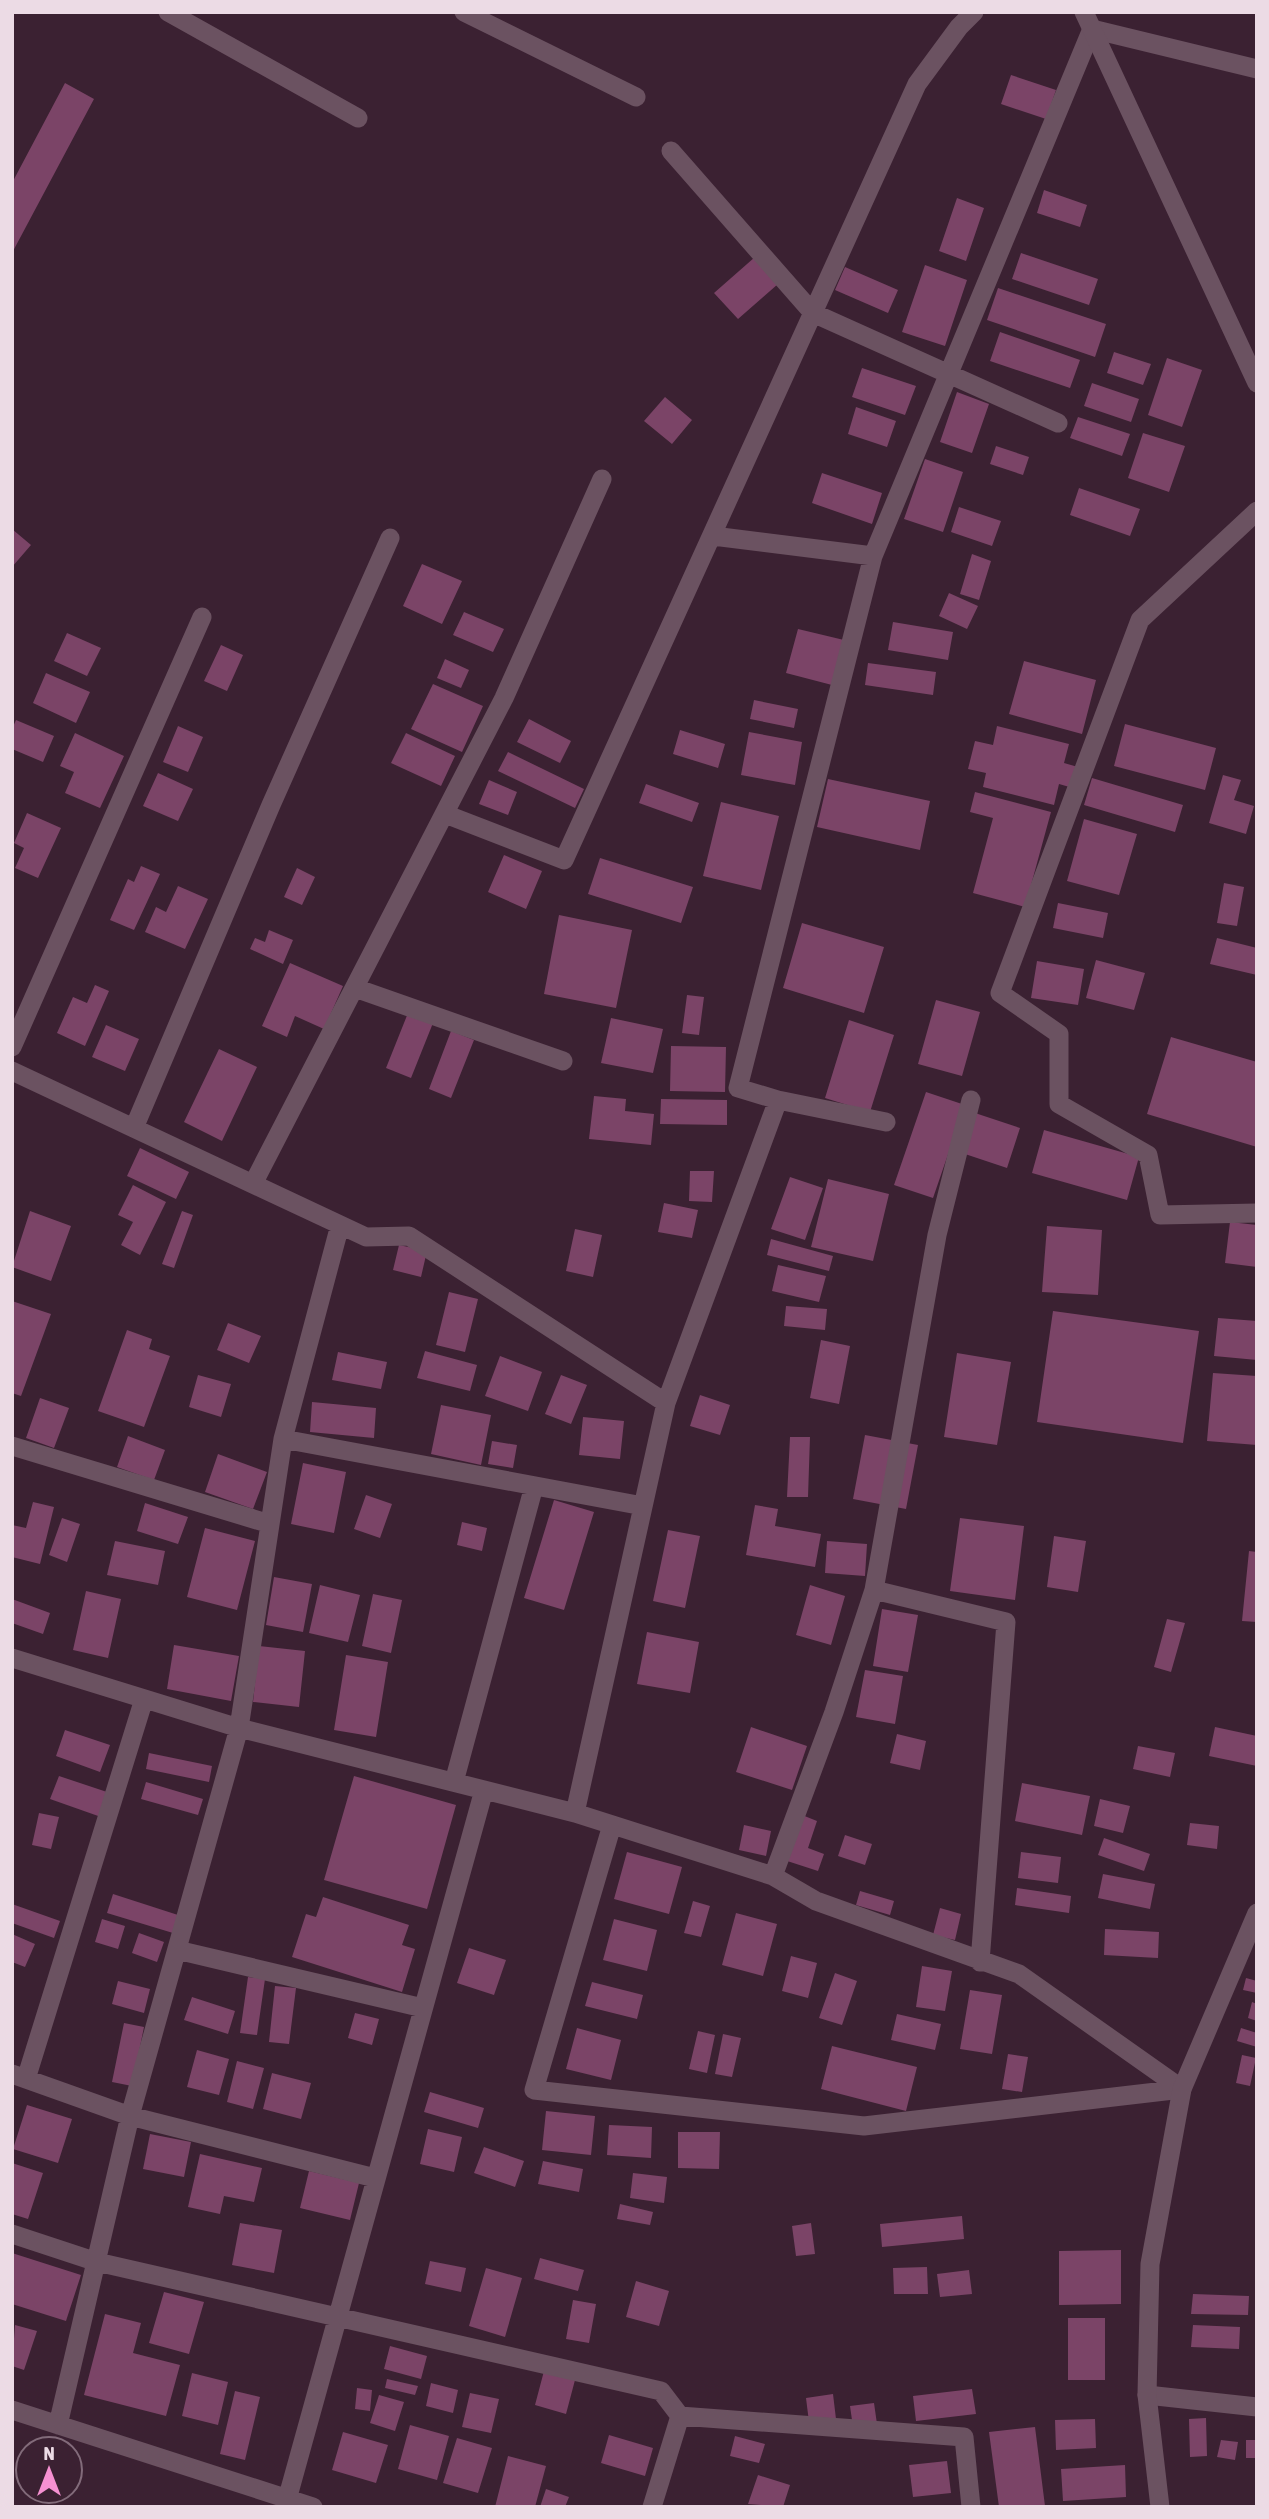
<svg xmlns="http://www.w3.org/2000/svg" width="1269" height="2519" font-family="'Asap Condensed',sans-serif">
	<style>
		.building { fill: #7b4467 }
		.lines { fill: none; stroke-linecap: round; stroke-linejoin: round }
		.minor { stroke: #6b5261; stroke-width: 19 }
		.tertiary { stroke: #6b5261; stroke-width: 19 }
	</style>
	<rect width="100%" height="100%" fill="#3b2132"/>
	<path class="building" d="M1011 75 1056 90 1046 119 1001 104Z
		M65 83 94 99 12 253V183Z
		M1044 190 1087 205 1080 227 1037 213Z
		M957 198 984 208 966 261 939 251Z
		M1021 253 1098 279 1089 305 1012 279Z
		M755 257 778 284 738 319 714 293Z
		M925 265 967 280 945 346 902 332Z
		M845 267 898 290 888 313 835 290Z
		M998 288 1106 324 1095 357 987 320Z
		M1000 332 1080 360 1070 388 990 361Z
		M1114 352 1151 364 1143 385 1107 373Z
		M1167 358 1202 370 1182 427 1148 415Z
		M862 368 916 386 905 415 852 397Z
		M1092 383 1139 399 1131 422 1084 406Z
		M957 392 989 404 972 453 940 442Z
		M665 397 692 420 672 444 644 421Z
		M856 407 896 421 887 447 848 434Z
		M1078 417 1130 434 1122 456 1070 438Z
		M1143 433 1185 446 1169 492 1128 478Z
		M996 446 1029 457 1023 475 990 464Z
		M925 459 963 472 943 532 904 519Z
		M822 473 882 493 872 524 812 503Z
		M1079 488 1140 509 1130 536 1070 515Z
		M959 507 1001 521 992 546 951 532Z
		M12 529 31 545 12 567Z
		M972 554 991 561 979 600 960 594Z
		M422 564 462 581 442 624 403 606Z
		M949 593 978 606 967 629 939 616Z
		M464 612 504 629 493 652 453 635Z
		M893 622 953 632 948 660 888 650Z
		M798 629 844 640 832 685 786 673Z
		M67 633 101 648 87 676 54 661Z
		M221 645 243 655 227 691 204 681Z
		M445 659 469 670 461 688 437 678Z
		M1024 661 1096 680 1082 734 1009 714Z
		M868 663 936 672 933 695 865 685Z
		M46 673 90 692 76 723 33 703Z
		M433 684 483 706 462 752 411 729Z
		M754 700 798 709 794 728 750 719Z
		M529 719 571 741 560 763 517 742Z
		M16 720 54 736 43 762 12 749V729Z
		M1125 724 1216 748 1205 790 1114 766Z
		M178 726 203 737 188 772 163 762Z
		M997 726 1069 744 1064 763 1078 767 1073 788 1059 784 1054 805 983 787 986 773 968 769 975 741 993 745Z
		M680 730 725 744 718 768 673 754Z
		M749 732 802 742 795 785 741 775Z
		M75 733 124 756 100 808 65 793 74 772 60 766Z
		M406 733 455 756 441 786 391 763Z
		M508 752 584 789 575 808 498 771Z
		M158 773 193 789 178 821 143 806Z
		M1223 775 1241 780 1234 800 1254 806 1246 834 1209 823Z
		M1092 778 1183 805 1175 832 1084 805Z
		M828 779 930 801 920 850 817 827Z
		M489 780 517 792 508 815 479 804Z
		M646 784 699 803 692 822 639 803Z
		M975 792 1051 812 1025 907 973 893 993 818 970 812Z
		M721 802 779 816 761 890 703 876Z
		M27 813 61 828 38 878 15 868 24 848 14 843Z
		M1084 819 1137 834 1119 895 1067 881Z
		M504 855 542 871 526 909 488 892Z
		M600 858 693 887 681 923 588 894Z
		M141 866 160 874 134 930 110 920 128 879 134 882Z
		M297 868 315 877 302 905 284 897Z
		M1224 883 1244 887 1237 926 1217 923Z
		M178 886 208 899 185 949 145 932 156 907 166 912Z
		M1058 903 1108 913 1103 938 1053 928Z
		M559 915 632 930 616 1008 544 994Z
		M802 923 884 947 864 1013 783 988Z
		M269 930 293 940 283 964 250 949 255 938 265 942Z
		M1217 938 1257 948V975L1210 964Z
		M1096 960 1145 973 1134 1010 1086 998Z
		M1037 961 1084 969 1078 1005 1031 998Z
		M290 963 343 986 324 1029 295 1016 287 1037 262 1026Z
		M95 985 109 991 85 1046 57 1033 73 997 87 1003Z
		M687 995 704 997 699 1035 682 1033Z
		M936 1000 980 1012 962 1076 918 1064Z
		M408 1013 433 1023 411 1078 386 1068Z
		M611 1018 663 1029 653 1073 601 1063Z
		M849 1020 894 1035 870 1112 825 1098Z
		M106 1025 139 1039 125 1071 92 1057Z
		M451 1031 474 1040 451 1098 429 1089Z
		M1171 1037 1257 1062V1147L1147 1114Z
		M671 1046 726 1047 725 1092 670 1091Z
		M219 1049 257 1067 222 1141 184 1122Z
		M926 1092 965 1105 933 1198 894 1185Z
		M594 1096 626 1099 625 1111 654 1114 651 1145 589 1139Z
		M661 1099 727 1100V1125L660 1124Z
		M972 1112 1020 1128 1007 1168 959 1152Z
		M1044 1130 1139 1157 1127 1200 1032 1173Z
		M140 1148 189 1172 176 1199 127 1176Z
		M690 1171H714L712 1202 689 1201Z
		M790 1177 823 1188 805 1240 771 1229Z
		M828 1179 889 1194 873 1261 811 1247Z
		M133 1185 166 1202 140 1255 121 1245 133 1222 118 1215Z
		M664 1203 698 1210 692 1238 658 1232Z
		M30 1211 71 1226 51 1281 12 1267Z
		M182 1211 193 1215 174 1268 162 1264Z
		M1230 1222 1257 1225V1267L1225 1263Z
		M1047 1226 1102 1230 1098 1295 1042 1292Z
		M575 1229 602 1235 593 1277 566 1271Z
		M771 1239 833 1256 829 1271 767 1255Z
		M399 1245 427 1251 421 1277 393 1270Z
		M778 1265 826 1276 819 1302 772 1291Z
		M449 1292 478 1299 465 1352 436 1345Z
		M12 1301 51 1314 21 1396 12 1393Z
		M786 1306 827 1309 825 1330 784 1326Z
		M1053 1311 1199 1331 1183 1443 1037 1422Z
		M1218 1318 1257 1321V1360L1214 1356Z
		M228 1323 261 1336 249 1363 217 1350Z
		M127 1330 152 1339 149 1349 170 1356 144 1427 98 1411Z
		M821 1340 850 1346 839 1404 810 1398Z
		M425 1351 477 1365 470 1391 417 1378Z
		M338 1352 387 1362 381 1389 332 1380Z
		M957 1353 1011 1362 997 1445 944 1437Z
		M500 1356 542 1372 528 1411 485 1396Z
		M1213 1373 1257 1376V1445L1207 1441Z
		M198 1375 231 1384 221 1417 189 1407Z
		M561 1375 587 1385 571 1424 545 1414Z
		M700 1395 730 1405 720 1435 690 1426Z
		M40 1398 69 1408 54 1448 26 1438Z
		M312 1402 376 1408 374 1438 310 1432Z
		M441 1405 491 1415 481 1465 431 1454Z
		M583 1417 624 1421 620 1459 579 1455Z
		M865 1435 918 1445 906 1509 853 1499Z
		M128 1436 165 1450 154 1480 117 1467Z
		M790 1437H810L808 1497H787Z
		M492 1441 517 1445 513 1468 488 1464Z
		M218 1454 267 1472 253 1509 205 1492Z
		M303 1463 346 1472 334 1533 291 1524Z
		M366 1495 392 1504 380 1538 354 1529Z
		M554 1500 594 1512 564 1610 524 1598Z
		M33 1502 54 1507 40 1564 12 1557V1525L26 1528Z
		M145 1503 188 1517 178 1544 137 1531Z
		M755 1505 778 1509 775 1526 821 1534 815 1567 746 1555Z
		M62 1518 80 1524 67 1562 49 1555Z
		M960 1518 1024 1526 1015 1600 950 1591Z
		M462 1522 487 1528 482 1551 457 1545Z
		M205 1528 255 1541 237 1610 187 1597Z
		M668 1530 700 1536 685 1608 653 1601Z
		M1054 1536 1086 1541 1078 1592 1047 1587Z
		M115 1541 165 1551 158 1585 107 1575Z
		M827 1541 867 1544 865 1576 825 1573Z
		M1249 1551 1257 1552V1622L1242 1621Z
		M274 1577 312 1584 303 1632 266 1625Z
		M320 1585 360 1595 348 1642 309 1633Z
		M810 1585 845 1596 831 1645 796 1635Z
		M86 1591 121 1599 108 1658 73 1650Z
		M373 1594 402 1600 391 1653 362 1646Z
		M12 1599 50 1613 43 1634 12 1623Z
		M882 1609 918 1615 908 1672 873 1666Z
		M1167 1619 1185 1623 1171 1672 1154 1667Z
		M647 1632 699 1642 690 1693 637 1684Z
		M174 1645 239 1656 231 1701 167 1689Z
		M259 1646 305 1651 299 1707 253 1702Z
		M346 1655 388 1662 376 1737 334 1730Z
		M865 1670 903 1676 895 1724 856 1717Z
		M751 1727 807 1746 792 1790 736 1772Z
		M1215 1727 1257 1736V1766L1209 1756Z
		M65 1730 110 1745 100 1772 56 1756Z
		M897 1734 926 1741 920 1770 890 1763Z
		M1138 1746 1175 1753 1170 1777 1133 1769Z
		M149 1753 212 1766 209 1782 146 1769Z
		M59 1776 110 1793 101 1817 50 1799Z
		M354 1776 456 1805 427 1909 324 1880Z
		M146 1782 203 1799 198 1815 141 1799Z
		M1022 1783 1090 1796 1082 1835 1015 1821Z
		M1100 1799 1130 1806 1123 1833 1094 1826Z
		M39 1813 59 1817 51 1849 32 1845Z
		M797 1813 817 1821 808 1848 824 1854 818 1871 781 1859Z
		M1190 1823 1219 1826 1217 1849 1187 1845Z
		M744 1825 771 1831 766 1856 739 1850Z
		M845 1835 872 1844 865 1865 838 1856Z
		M1104 1838 1150 1854 1144 1871 1098 1855Z
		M627 1852 682 1867 669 1914 614 1899Z
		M1021 1852 1061 1857 1058 1883 1018 1878Z
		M1103 1874 1155 1884 1150 1909 1098 1898Z
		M1017 1888 1071 1896 1069 1913 1015 1905Z
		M860 1891 894 1901 890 1915 856 1905Z
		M113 1894 178 1915 173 1933 107 1913Z
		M323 1897 409 1925 402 1945 415 1949 402 1992 292 1957 306 1914 316 1917Z
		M693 1901 710 1906 701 1937 684 1933Z
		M12 1904 60 1921 54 1938 12 1923Z
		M940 1908 961 1914 955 1940 933 1935Z
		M736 1913 777 1924 763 1976 722 1965Z
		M102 1919 125 1926 118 1949 95 1942Z
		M614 1919 657 1930 647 1971 603 1960Z
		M1105 1929 1159 1932 1158 1958 1104 1955Z
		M139 1933 164 1942 157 1962 132 1953Z
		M12 1934 35 1944 25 1967 12 1962Z
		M469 1948 506 1960 494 1995 457 1983Z
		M791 1956 817 1963 808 1998 782 1991Z
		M922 1966 952 1971 945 2011 916 2007Z
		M835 1973 857 1981 842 2025 819 2018Z
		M248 1977 265 1979 257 2035 240 2033Z
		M1246 1978 1257 1981V1993L1243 1990Z
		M118 1981 150 1989 144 2013 112 2004Z
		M592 1982 643 1995 637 2019 585 2006Z
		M275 1986 296 1988 289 2044 269 2042Z
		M970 1990 1002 1995 992 2054 960 2049Z
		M192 1997 235 2011 228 2034 184 2020Z
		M1252 2002 1257 2004V2021L1248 2018Z
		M355 2013 379 2019 372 2045 348 2038Z
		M897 2014 941 2024 935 2050 891 2040Z
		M124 2023 144 2027 132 2086 112 2082Z
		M577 2028 621 2040 611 2080 566 2069Z
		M1241 2028 1257 2033V2047L1237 2041Z
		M698 2031 715 2035 707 2073 689 2069Z
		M723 2034 741 2038 732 2077 715 2074Z
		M832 2046 917 2067 906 2111 821 2089Z
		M197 2050 229 2059 219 2095 187 2087Z
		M1008 2054 1028 2057 1022 2092 1002 2089Z
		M1242 2055 1256 2058 1250 2086 1236 2083Z
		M237 2061 264 2068 253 2109 227 2102Z
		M272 2073 311 2083 301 2119 263 2109Z
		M430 2092 484 2108 478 2128 424 2112Z
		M27 2105 72 2119 58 2163 13 2149Z
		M546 2111 595 2116 591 2155 542 2150Z
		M609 2125 652 2127 651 2158 607 2155Z
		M428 2129 462 2137 454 2172 420 2164Z
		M678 2132H720L719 2169 678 2168Z
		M150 2134 191 2142 184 2177 143 2169Z
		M484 2147 524 2161 515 2187 474 2173Z
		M200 2154 262 2168 254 2202 224 2196 220 2214 188 2207Z
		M543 2161 583 2169 579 2192 538 2184Z
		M12 2163 43 2173 28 2219 12 2214Z
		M309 2171 359 2183 350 2220 300 2208Z
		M633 2173 667 2177 664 2203 630 2198Z
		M620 2204 653 2212 650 2225 617 2219Z
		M962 2216 964 2239 882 2247 880 2224Z
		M240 2223 282 2230 274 2273 232 2265Z
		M811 2223 815 2254 796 2256 792 2226Z
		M1121 2250V2304L1059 2305V2251Z
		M12 2253 81 2275 66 2321 12 2304Z
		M540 2258 584 2270 578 2291 534 2279Z
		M430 2261 466 2268 461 2292 425 2284Z
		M927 2267 928 2294H894L893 2268Z
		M486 2268 522 2278 505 2337 469 2326Z
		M969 2270 972 2294 940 2297 937 2274Z
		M636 2281 669 2291 659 2326 626 2317Z
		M164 2292 204 2302 189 2354 149 2343Z
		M1193 2294 1249 2296 1248 2315 1191 2314Z
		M573 2300 596 2304 589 2343 566 2339Z
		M105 2314 141 2323 133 2353 180 2365 166 2416 84 2395Z
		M1068 2318H1105V2380H1068Z
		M15 2325 37 2331 24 2370 12 2366Z
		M1193 2325 1240 2327 1239 2349 1191 2347Z
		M390 2346 427 2356 421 2379 384 2369Z
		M544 2371 575 2380 566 2414 535 2405Z
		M192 2373 228 2382 218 2425 182 2416Z
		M387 2379 418 2386 415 2395 385 2388Z
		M431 2383 458 2390 453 2413 426 2406Z
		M357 2388 372 2390 370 2411 355 2409Z
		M972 2389 976 2414 916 2421 913 2396Z
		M235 2391 260 2397 245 2460 220 2454Z
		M470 2393 499 2399 491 2433 462 2427Z
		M833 2394 836 2419 809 2422 806 2398Z
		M379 2395 404 2402 395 2431 370 2423Z
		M874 2403 877 2424 853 2427 850 2406Z
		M1206 2418 1207 2456 1190 2457 1189 2419Z
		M1095 2419 1096 2448 1056 2450 1055 2420Z
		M410 2425 449 2436 437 2480 398 2469Z
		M1035 2427 1045 2506 999 2507 989 2432Z
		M343 2432 388 2445 376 2483 332 2470Z
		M609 2435 653 2448 645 2476 601 2463Z
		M735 2436 765 2444 759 2463 730 2456Z
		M457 2438 492 2448 478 2493 443 2483Z
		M1221 2440 1238 2442 1235 2460 1217 2457Z
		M1246 2440H1257V2458H1246Z
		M508 2456 546 2466 535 2507H495Z
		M947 2461 951 2493 913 2497 909 2465Z
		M1125 2465 1126 2497 1063 2501 1061 2469Z
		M758 2475 790 2485 783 2507 748 2504Z
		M546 2489 569 2497 565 2507H540Z"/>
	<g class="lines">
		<path class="minor" d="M168 12 358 118
			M464 12 636 97
			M671 151 813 313 1058 423
			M1257 511 1140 620 1000 993 1059 1034V1104L1148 1155 1160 1215 1257 1213
			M713 536 873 556
			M445 814 564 860 917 84 959 27 974 12
			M355 988 563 1061
			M12 1047 202 617
			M12 1071 366 1237 409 1236 666 1403
			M886 1122 778 1100 738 1088 873 556 1092 29 1257 69
			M134 1128 271 805 390 538
			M253 1184 504 698 602 479
			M340 1225 283 1439 239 1728 130 2116 375 2178
			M283 1439 643 1506
			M12 1446 270 1524
			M874 1590 1006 1622 980 1962
			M12 1658 239 1728 575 1813 773 1876 816 1901 1019 1974 1182 2089
			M454 1782 534 1486
			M575 1813 666 1403 778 1100
			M612 1825 534 2090 864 2126 1182 2089
			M773 1876 834 1712 874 1590 937 1235 971 1100
			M177 1950 423 2008
			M12 2074 130 2116 58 2425
			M26 2079 144 1699
			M12 2234 97 2262 661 2391 680 2416 652 2507
			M1147 2395 1257 2407
			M12 2410 313 2507
			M680 2416 964 2437 971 2507
			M285 2507 484 1790"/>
		<path class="tertiary" d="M1084 12 1257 383
			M1160 2507 1147 2395 1150 2264 1182 2089 1257 1913"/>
	</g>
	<rect width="1269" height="2519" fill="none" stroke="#ecdbe5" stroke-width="28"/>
	<g transform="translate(49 2470)"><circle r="33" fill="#3b2132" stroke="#826b7a" stroke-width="2"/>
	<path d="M0-5L12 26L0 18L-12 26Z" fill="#f590d1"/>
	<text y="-10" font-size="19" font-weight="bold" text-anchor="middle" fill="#ecdbe5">N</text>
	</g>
</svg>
